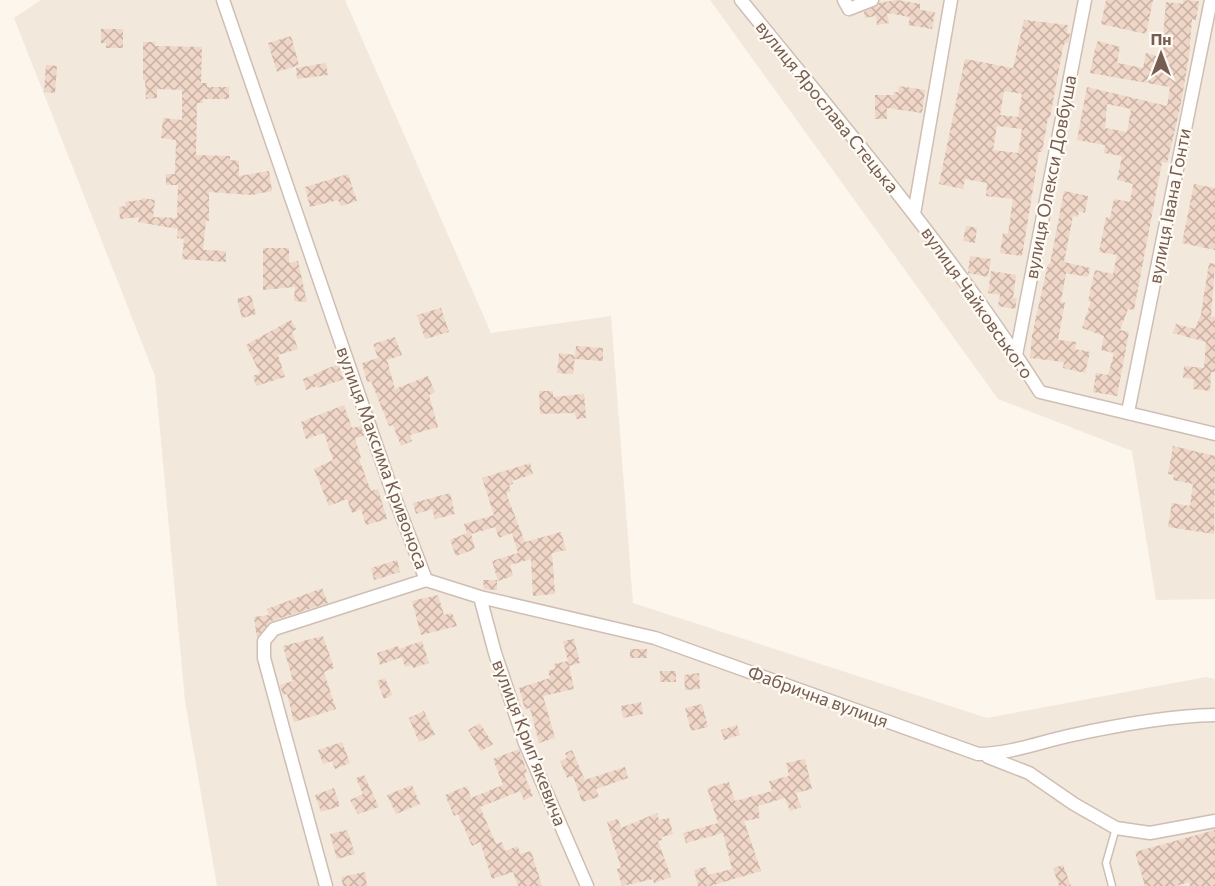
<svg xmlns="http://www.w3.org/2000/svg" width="1215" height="886" font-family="Commissioner,sans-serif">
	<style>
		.residential { fill: #f3e8dc }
		.building { fill: url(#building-cross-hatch); fill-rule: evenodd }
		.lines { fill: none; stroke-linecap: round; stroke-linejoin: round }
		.service-casing { stroke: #cebeb3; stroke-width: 9 }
		.minor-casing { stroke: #cebeb3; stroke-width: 15 }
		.service { stroke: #fff; stroke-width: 6 }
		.minor { stroke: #fff; stroke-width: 12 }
		.labels { text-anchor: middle; stroke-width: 4.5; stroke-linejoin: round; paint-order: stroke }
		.street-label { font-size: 18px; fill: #765d51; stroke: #fefaf4 }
	</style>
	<defs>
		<pattern id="building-cross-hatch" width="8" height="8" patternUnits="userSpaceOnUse" patternTransform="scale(1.5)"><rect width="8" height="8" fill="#efd6c7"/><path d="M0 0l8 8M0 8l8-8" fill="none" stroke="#c6b1a4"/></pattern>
	</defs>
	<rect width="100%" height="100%" fill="#fcf6ed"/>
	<path class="residential" d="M41 0H345L491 333 611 316 633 603 987 718 1206 677 1215 679V886H217L185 701 155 376 14 18Z
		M710 0H1215V599L1156 600 1132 451 998 399Z"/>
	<path class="building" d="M897 0 920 4V10L935 12 932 29 908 25 910 17 887 13 889 23 877 25 876 16 865 18 864 12 879 3Z
		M1106 0H1153L1146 34 1101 24Z
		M1183 0 1199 1 1196 20 1192 19 1189 56 1180 108 1167 163 1162 162 1134 310 1128 309 1120 330 1129 332 1117 396 1093 392 1096 373 1108 375 1114 353 1101 350 1104 336 1082 328 1091 301H1088L1095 270 1113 274 1117 255 1099 252 1106 217 1110 218 1114 199 1130 202 1133 184 1117 180 1122 156 1104 153 1105 145 1077 140 1087 87 1167 106 1170 87 1090 73 1095 49 1098 41 1120 47 1117 63 1143 68 1146 53 1161 57 1166 2 1183 4ZM1107 104 1131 109 1127 132 1105 128Z
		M1024 20 1068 25 1067 33H1070L1068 43H1065L1063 47 1050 118H1048L1042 152H1039L1022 256 1000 253 1003 233 1008 234 1013 199 986 196 987 183 965 179 963 189 939 184 965 59 1013 68ZM1004 91 1022 94 1018 117 1000 115ZM997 126 1022 129 1018 153 993 150Z
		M101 29H123V48H106V43H101Z
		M291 36 299 65 277 72 268 43Z
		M143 42H155V46L202 47 201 83H207V87H229V99H203V103H197L196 155 230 156V160L239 161V176L269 171 272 191 252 195 209 192V221H206L203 250 226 251V262L182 259 184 239 177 238 178 229 138 222 139 217 120 219 119 207 126 206 125 202 141 200 142 198 155 200 153 217 177 218 178 185H166V174H175L176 140 161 138 163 118 182 120V90L157 89V98L146 99 145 80H143Z
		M326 63 328 75 297 79 296 68Z
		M46 65 57 66 55 93 44 92Z
		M899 86 925 90 922 113 887 108V119H875V95H894V92H898Z
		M348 174 357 201 341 206 338 200 310 207 305 187Z
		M1194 184 1215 188V250L1182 243Z
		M1064 191 1088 196 1085 213 1079 211 1078 217 1073 216 1064 262 1090 268 1088 277 1066 273 1061 302H1065L1058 340 1076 342 1075 349 1090 352 1085 373 1063 368 1064 362 1030 358 1032 335 1048 264H1050Z
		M966 226 977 228 975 243 963 241Z
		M263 248H289V263L298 261 307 302 294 301 295 287 263 290Z
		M970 256 991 259 988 277 968 273Z
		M1209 263 1215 264 1211 316 1215 317V372H1211L1210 391 1193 389 1194 379 1183 378 1184 366 1204 368 1206 342 1173 333 1176 324 1195 329 1201 314Z
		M991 271 1016 275 1013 298H1017L1015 309 998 306 1000 295 988 293Z
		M251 295 256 314 242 318 237 299Z
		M441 308 449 332 425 339 417 315Z
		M291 320 296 329 292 332 298 349 278 355 285 377 256 386 253 376 260 373 246 345Z
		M395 337 402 355 387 360 395 389 428 376 435 392 429 395 438 427 410 435 412 441 401 446 393 425 389 426 371 381 367 382 362 363 378 358 373 344Z
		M576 346 603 348V361L575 359Z
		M559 353 575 355 573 374 557 373Z
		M338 364 344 379 318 388 317 386 306 390 303 379Z
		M539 391H553V397L584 394 586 418 576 419 575 413 540 414Z
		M344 405 352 428 361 426 364 436 355 438 361 458 359 459 371 491 378 489 387 519 366 525 361 509 352 513 347 499 329 506 314 469 333 460 324 433 306 439 301 422Z
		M1173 446 1215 456 1214 534 1168 527 1172 503 1190 506 1193 484 1173 480 1174 475 1168 474Z
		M530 463 533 474 512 481 513 484 509 485 511 491 506 493 525 542 561 532 566 550 552 553 555 594 533 596 531 559 510 565 513 576 498 581 492 561 518 553 512 533 499 538 495 527 471 534 475 549 456 556 450 540 467 533 464 524 494 515 482 478Z
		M450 493 455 514 435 519 432 509 416 514 413 503Z
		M397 560 400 572 374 580 371 568Z
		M483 580H497V590L484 589Z
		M322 588 328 603 271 621 257 638 254 617 269 615 267 609Z
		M438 595 444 615 452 613 457 626 421 635 412 601Z
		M323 636 334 668 324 672 336 709 294 722 287 694 283 695 280 685 293 681 283 646Z
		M574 639 580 663 569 666 563 641Z
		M422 641 429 663 413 668 412 665 405 667 399 649Z
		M398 646 402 657 380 665 377 653Z
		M630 649H647V658H630Z
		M568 661 574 689 543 696 555 738 539 743 530 708 525 709 519 688 550 678 548 671 555 669 554 664Z
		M660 671H676V682H660Z
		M699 673 700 689 685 690 684 675Z
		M385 678 392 695 384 699 377 681Z
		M641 702 643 714 623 718 621 706Z
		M702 704 708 727 691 731 685 708Z
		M424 711 435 735 419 742 409 718Z
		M480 723 493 744 481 751 468 730Z
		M737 725 740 735 724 740 721 730Z
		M342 742 350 763 335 769 332 761 323 764 318 750Z
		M519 749 527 772 524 774 533 796 524 800 520 791 480 807 496 844 502 842 505 851 518 846 520 854 531 851 542 886H518L513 872 492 879 480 842 472 846 458 814 454 816 445 795 467 786 471 798 503 785 493 759Z
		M572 750 585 780 625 767 628 778 596 789 599 797 582 802 573 776 567 778 560 761 567 758 565 753Z
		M805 759 812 789 796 793 801 807 790 811 785 798 758 806 760 818 744 821 761 871 710 886H698L694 870 706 867 708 875 732 869 723 833 686 843 683 833 718 823 707 788 729 782 735 801 772 791 769 781 789 776 786 763Z
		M364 775 379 807 358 814 350 800 363 794 356 778Z
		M412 785 420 804 396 814 387 795Z
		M334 788 340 806 321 812 315 795Z
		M657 813 659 820 669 818 673 834 661 837 662 840 658 841 671 877 654 883 653 879 622 886 617 869 621 868 607 822 618 819 621 828Z
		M347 830 355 854 337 859 330 834Z
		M1215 830V886H1190L1189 882 1176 886H1145L1135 852Z
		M1063 865 1071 886H1059L1053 868Z
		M365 872 367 886H343L341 877Z"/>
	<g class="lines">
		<defs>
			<path id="service" d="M1112 886 1106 863 1116 828"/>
			<path id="minor" d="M223 0 391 488 426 580
				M741 0C844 127 952 253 1040 392L1215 434
				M844 0 849 9 872 0
				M914 214 951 0
				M1016 355 1085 0
				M1128 412 1211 0
				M426 580 480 597 655 638 978 754C1009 754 1037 743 1068 736 1113 726 1169 716 1215 715
				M480 597 495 653 525 743 587 886
				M988 757 1029 773 1074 804 1116 828 1150 833 1215 821
				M326 886 264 658V641L274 629 426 580"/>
		</defs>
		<use href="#service" class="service-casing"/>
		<use href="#minor" class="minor-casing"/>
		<use href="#service" class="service"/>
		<use href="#minor" class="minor"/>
	</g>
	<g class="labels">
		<g class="street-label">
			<text transform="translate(827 107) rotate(51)" y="6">вулиця Ярослава Стецька</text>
			<text transform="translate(1051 177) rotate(-79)" y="6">вулиця Олекси Довбуша</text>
			<text transform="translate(1170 206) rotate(-79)" y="6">вулиця Івана Гонти</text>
			<text transform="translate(977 303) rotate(55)" y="6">вулиця Чайковського</text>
			<text transform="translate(382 458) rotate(70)" y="6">вулиця Максима Кривоноса</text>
			<text transform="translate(818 697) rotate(20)" y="6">Фабрична вулиця</text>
			<text transform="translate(529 743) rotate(69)" y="6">вулиця Крипʼякевича</text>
		</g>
	</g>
	<g transform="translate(1161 54)" stroke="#fefaf4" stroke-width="4.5" paint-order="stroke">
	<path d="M0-4.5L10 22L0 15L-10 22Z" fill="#765d51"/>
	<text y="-9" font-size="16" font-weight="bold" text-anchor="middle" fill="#765d51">Пн</text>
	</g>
</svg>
